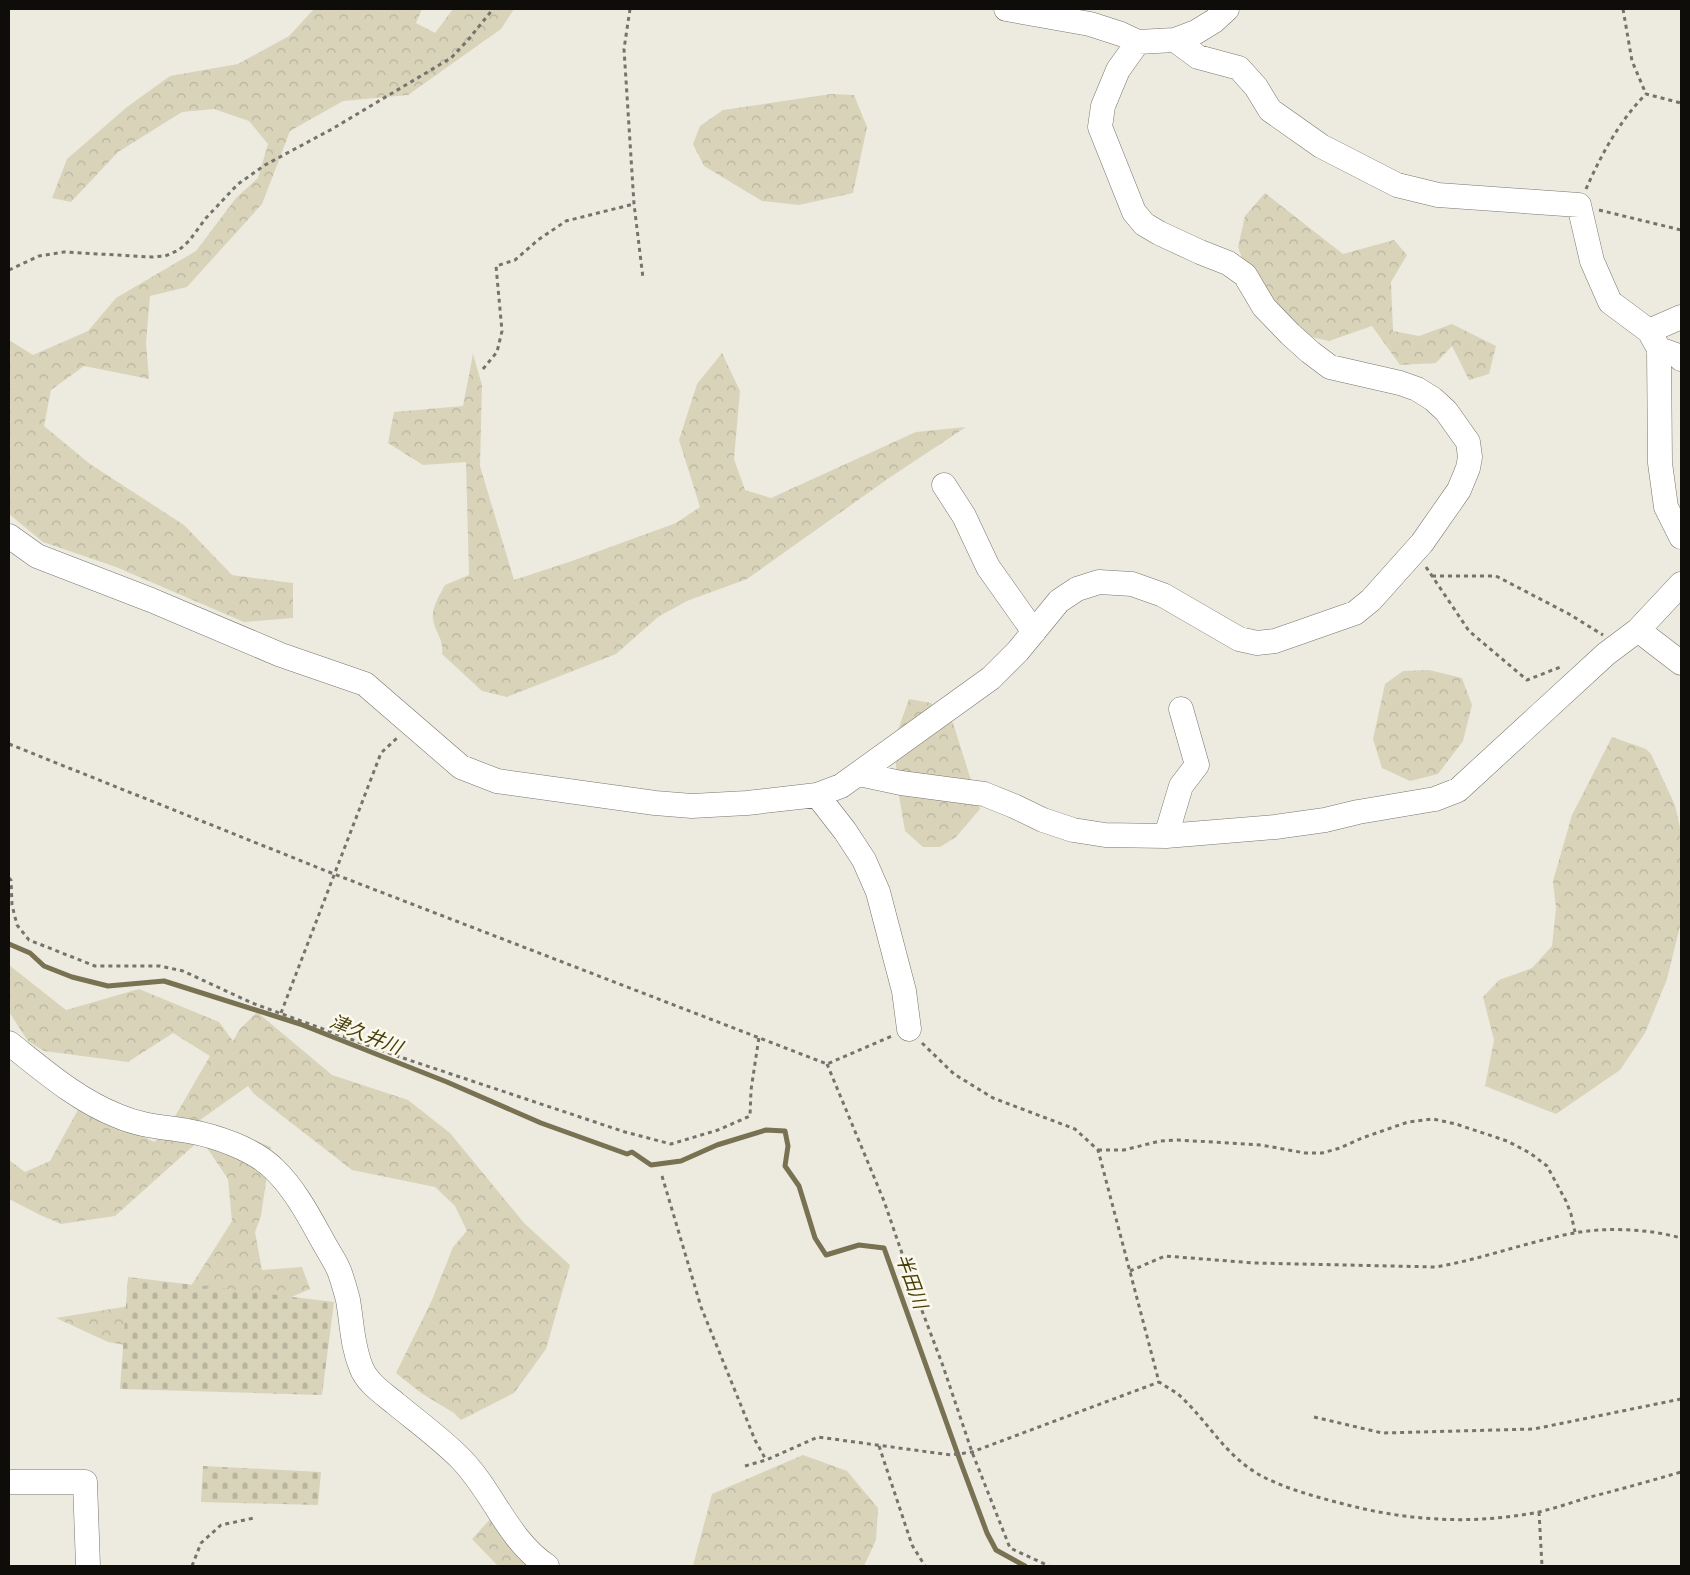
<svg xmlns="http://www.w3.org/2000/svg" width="1690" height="1575" font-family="Jost,'Noto Sans JP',sans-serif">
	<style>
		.forest { fill: url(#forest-crowns) }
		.cemetery { fill: url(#cemetery-stones) }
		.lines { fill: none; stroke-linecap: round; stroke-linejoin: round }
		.stream { stroke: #787253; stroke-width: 5 }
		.minor-casing { stroke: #77766c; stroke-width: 25 }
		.path { stroke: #75736c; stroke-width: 3; stroke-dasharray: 4 4; stroke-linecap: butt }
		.minor { stroke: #fff; stroke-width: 24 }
		.labels { text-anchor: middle; stroke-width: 5; stroke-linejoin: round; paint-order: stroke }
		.water-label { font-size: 19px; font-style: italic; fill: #4a4009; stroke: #fbf9ed }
	</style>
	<defs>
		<pattern id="forest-crowns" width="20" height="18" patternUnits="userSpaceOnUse" patternTransform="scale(1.25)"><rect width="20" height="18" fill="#d8d3b9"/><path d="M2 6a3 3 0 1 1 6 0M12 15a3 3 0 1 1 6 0" fill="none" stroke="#b8b49e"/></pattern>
		<pattern id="cemetery-stones" width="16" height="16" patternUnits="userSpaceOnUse" patternTransform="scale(1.25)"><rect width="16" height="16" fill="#d8d3b9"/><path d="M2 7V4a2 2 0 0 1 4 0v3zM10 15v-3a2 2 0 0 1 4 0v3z" fill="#b8b49e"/></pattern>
	</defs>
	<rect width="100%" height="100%" fill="#edebe0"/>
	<path class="forest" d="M314 9H422L416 23 435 33 453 9H514L501 29 408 95 343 101 290 131 262 204 187 287 150 296 146 343 149 379 84 366 51 390 44 426 90 464 184 525 232 575 293 583V618L244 622 116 567 43 542 9 514V340L33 355 88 331 116 298 196 251 236 198 258 178 268 144 249 121 214 109 182 112 118 152 71 202 52 198 67 159 127 107 170 76 238 64 289 36Z
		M831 94 854 95 867 127 853 193 799 205 762 201 704 166 693 144 700 126 723 110Z
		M1265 193 1343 254 1394 240 1407 255 1391 282 1393 331 1419 336 1452 324 1496 346 1489 374 1469 380 1452 346 1436 363 1400 365 1372 326 1329 341 1307 336 1250 281 1238 247 1245 216Z
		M722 353 740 391 734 459 745 490 771 498 916 432 966 427 889 478 747 579 687 601 658 617 616 654 507 697 482 691 442 654C444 638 435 633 433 619 431 609 440 594 445 585L469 575 466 462 423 465 388 443 394 412 463 406 473 354 482 385 480 466 514 580 569 562 676 523 700 507 679 440 697 384Z
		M1429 670 1462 678 1472 705 1463 741 1438 774 1410 781 1382 768 1373 739 1385 684 1403 671Z
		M909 699 931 703 953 723 980 809 956 837 940 847H923L905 831 898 790 894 741Z
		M1612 737 1646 749 1651 754 1675 805 1681 833V922L1667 979 1645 1033 1620 1070 1556 1114 1485 1086 1494 1040 1483 997 1499 980 1532 968 1552 946 1556 908 1553 881 1572 815Z
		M9 965 66 1010 139 989 219 1022 233 1041 239 1030 257 1012 332 1075 408 1100 450 1133 524 1223 570 1265 546 1349 514 1393 461 1420 454 1413 421 1393 396 1373 432 1300 453 1247 467 1231 455 1206 435 1187 352 1170 254 1094 248 1086 200 1120 271 1147 261 1216 255 1232 262 1270 302 1267 310 1289 164 1352 108 1342 56 1318 184 1297 232 1221 228 1179 201 1139 115 1216 61 1224 40 1215 9 1199V1160L25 1172 50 1161 80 1106 154 1142 166 1132 210 1056 173 1033 128 1062 44 1051 28 1041 9 1012Z
		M803 1455 847 1471 878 1508 876 1540 864 1566H693L712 1494Z
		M492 1517 549 1566H498L472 1539Z"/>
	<path class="cemetery" d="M128 1277 334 1302 322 1395 120 1389Z
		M203 1466 321 1472 318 1505 201 1502Z"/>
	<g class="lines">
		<path class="stream" d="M9 944 30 953 44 966 72 977 108 986 164 981 300 1024 447 1082 541 1123 627 1154 632 1152 651 1165 681 1161 717 1145 766 1130 785 1131 788 1146 785 1166 799 1186 815 1238 826 1255 859 1245 884 1248 962 1466 987 1533 996 1550 1025 1566"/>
		<defs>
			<path id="minor" d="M1006 9 1090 24 1121 34 1138 42 1175 40 1196 32 1214 21 1227 9
				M1175 40 1198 57 1239 68 1256 87 1270 110 1321 146 1397 185 1438 195 1579 205 1592 261 1610 302 1649 331 1659 349 1679 356 1681 359
				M1649 331 1681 317
				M1659 349 1660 463 1666 507 1681 537
				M944 485 964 516 988 567 1034 632
				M9 536 37 556 151 600 281 655 365 684 461 767 497 781 655 803 692 806 747 803 817 795 841 786 991 678 1018 651 1059 601 1077 589 1099 582 1132 584 1163 595 1239 639 1257 643 1275 641 1355 613 1371 600 1422 543 1459 490 1468 468 1470 457 1468 442 1446 411 1433 399 1417 389 1400 383 1330 367 1310 352 1290 334 1264 307 1245 275 1228 263 1200 252 1159 233 1144 224 1134 212 1100 127 1103 106 1118 70 1138 42
				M1638 630 1681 584
				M859 774 901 783 984 794 1014 806 1043 820 1073 830 1105 835 1166 836 1275 827 1325 820 1358 812 1435 799 1458 790 1606 654 1638 630 1681 663
				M817 795 845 831 864 860 878 892 904 991 909 1029
				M1166 836 1181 786 1197 765 1181 709
				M9 1043C43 1070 77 1100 118 1116 141 1126 164 1127 188 1131 216 1136 254 1149 274 1169 296 1190 311 1220 325 1245 330 1254 337 1264 340 1273 343 1282 346 1292 348 1300 352 1323 352 1345 361 1367 367 1383 383 1393 396 1404 418 1422 440 1438 460 1458 493 1491 507 1539 547 1566
				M9 1482H85L88 1566"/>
		</defs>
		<use href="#minor" class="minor-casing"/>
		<path class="path" d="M630 9 624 49 634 204 643 278
			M1623 9 1632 61 1646 94
			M1586 189C1601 155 1620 120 1646 94L1681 103
			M1599 210 1681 230
			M9 270 39 256 64 252 152 257 165 256 179 250 189 241 206 218 238 184 265 165 332 129 451 58 468 40 493 9
			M483 369 497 352 502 331 496 266 515 260 538 240 566 221 634 204
			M1426 567 1469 631 1527 680 1563 666
			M1432 576H1496L1569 614 1603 635
			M9 744 334 874 827 1064 892 1036
			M9 878 11 880 12 905 17 925 29 940 95 966H160L183 971 252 1003 397 1056 625 1132 671 1144 718 1130 750 1116 751 1090 759 1037
			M281 1013 381 753 398 737
			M922 1043 954 1074 993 1098 1075 1129 1098 1150 1159 1382C1165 1386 1172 1390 1178 1394 1207 1420 1224 1454 1258 1474 1283 1488 1313 1496 1340 1503 1406 1521 1472 1525 1539 1512 1555 1508 1571 1503 1586 1498 1618 1490 1650 1481 1681 1472
			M827 1064 884 1201 918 1300 943 1366 972 1452 1010 1548 1049 1566
			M1098 1150H1124L1160 1141 1178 1140 1261 1145 1305 1153H1322L1340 1148 1362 1138 1408 1122 1433 1119 1456 1124 1507 1141 1530 1153 1547 1166 1566 1201 1571 1214 1575 1232
			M662 1176 701 1307 755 1440 766 1460
			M1130 1271 1165 1256 1254 1263 1436 1267C1482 1259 1527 1242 1574 1233 1606 1227 1650 1229 1681 1238
			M1314 1417 1382 1433 1534 1429 1681 1399
			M879 1446 912 1545 925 1566
			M745 1466 766 1460 818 1437 951 1455 972 1452 1159 1382
			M1539 1512 1542 1566
			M192 1566 201 1543 221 1525 254 1518"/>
		<use href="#minor" class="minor"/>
	</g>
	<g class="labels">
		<g class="water-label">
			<text transform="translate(366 1034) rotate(22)" y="7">津久井川</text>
			<text transform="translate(912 1281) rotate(70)" y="7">半田川</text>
		</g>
	</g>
	<rect width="1690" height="1575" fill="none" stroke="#0e0d09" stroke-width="20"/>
</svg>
